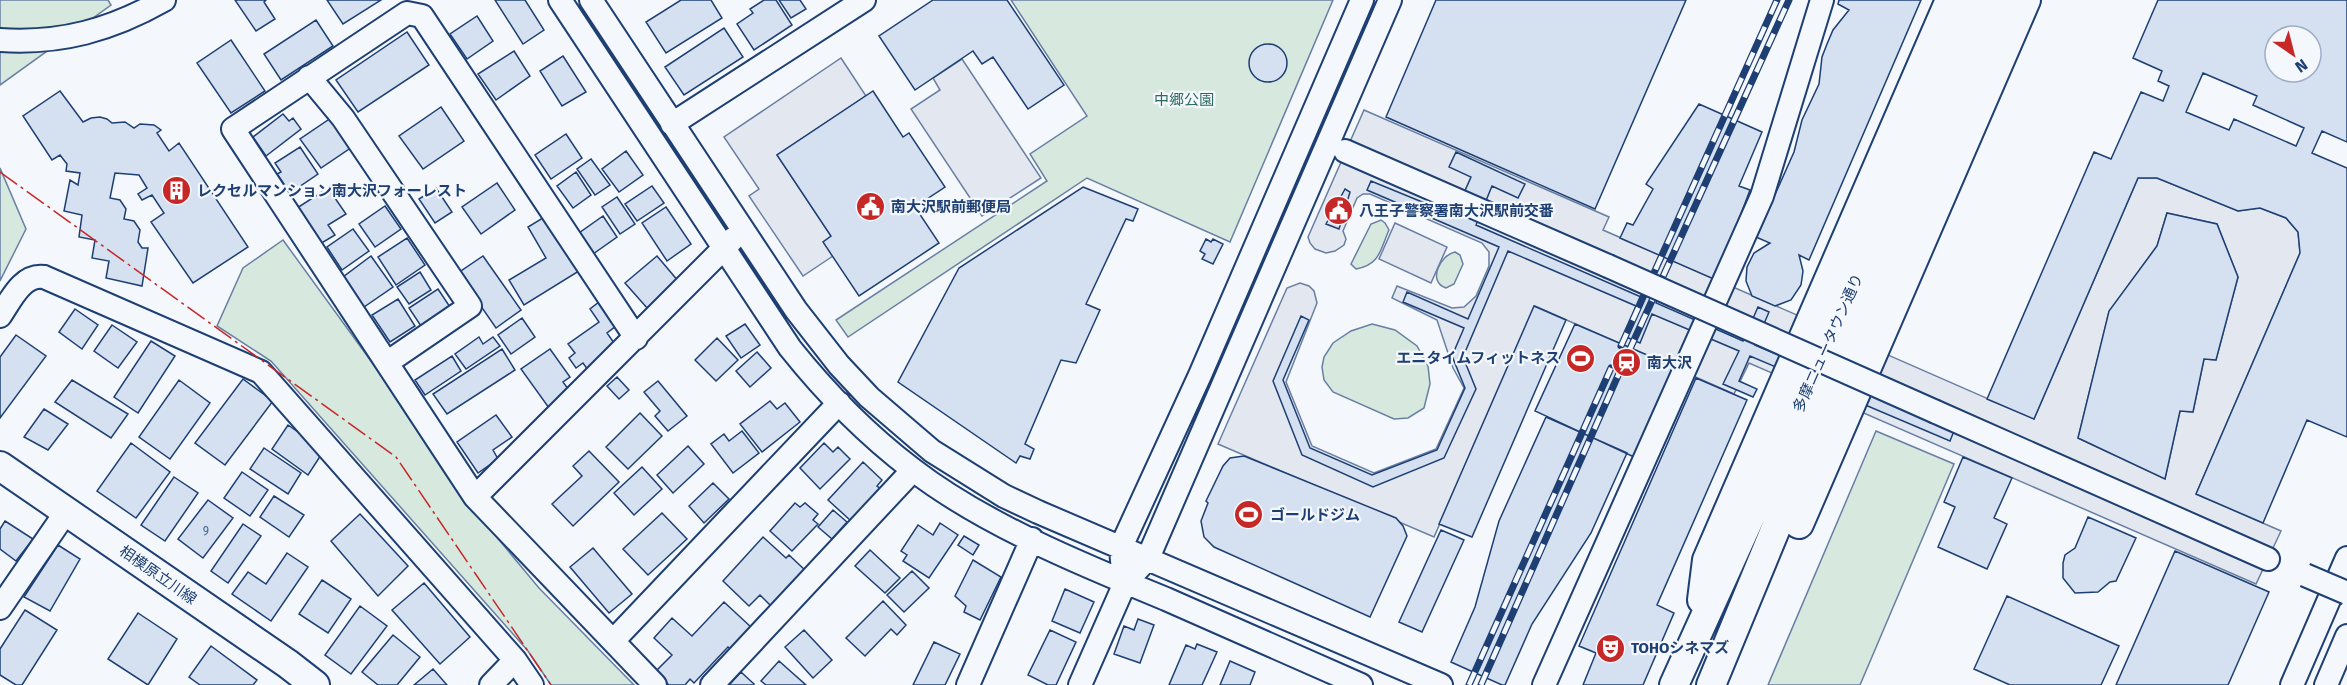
<svg xmlns="http://www.w3.org/2000/svg" width="2347" height="685" font-family="'Fira Sans','Noto Sans JP',sans-serif">
	<style>
		.green { fill: #d7e8df; stroke: #687fa3; stroke-width: 1.5 }
		.parking { fill: #e3e8f0; stroke: #687fa3; stroke-width: 1.5; fill-rule: evenodd }
		.building { fill: #d5e0f0; stroke: #1d3f73; stroke-width: 1.5; fill-rule: evenodd }
		.lines { fill: none; stroke-linecap: round; stroke-linejoin: round }
		.minor-casing { stroke: #1d3f73; stroke-width: 26 }
		.major-casing { stroke: #1d3f73; stroke-width: 32 }
		.minor { stroke: #f4f7fb; stroke-width: 22 }
		.major { stroke: #f4f7fb; stroke-width: 28 }
		.rail-casing { stroke: #1d3f73; stroke-width: 7 }
		.rail { stroke: #f4f7fb; stroke-width: 4.5; stroke-dasharray: 14; stroke-linecap: butt }
		.minor-bridge-casing { stroke: #1d3f73; stroke-width: 26; stroke-linecap: butt }
		.minor-bridge { stroke: #f4f7fb; stroke-width: 22 }
		.power { stroke: #c62828; stroke-width: 1.5; stroke-dasharray: 21 4.5 3 4.5; stroke-linecap: butt }
		.labels { text-anchor: middle; stroke-width: 4.5; stroke-linejoin: round; paint-order: stroke }
		.number-label { font-size: 12px; fill: #4b6792 }
		.park-label { font-size: 15px; fill: #2c6c60; stroke: #f4f7fb }
		.poi-label { font-size: 15px; font-weight: bold; fill: #1d3f73; stroke: #f4f7fb; text-anchor: start }
		.street-label { font-size: 15px; fill: #1d3f73; stroke: #f4f7fb }
	</style>
	<rect width="100%" height="100%" fill="#f4f7fb"/>
	<path class="green" d="M0 0H108L111 5 0 85Z
		M1011 0H1333L1230 242 1087 178 848 337 836 320 1047 181 1030 154 1087 116Z
		M0 168 26 229 0 281Z
		M1381 220 1385 223 1389 230C1380 250 1380 265 1356 269L1351 264 1371 224Z
		M283 240 392 390 470 505 539 588 634 685H551L528 651 271 361 217 326 243 268Z
		M1455 252 1460 255 1463 264 1454 284 1446 288C1427 282 1440 255 1455 252Z
		M1372 324 1395 330 1417 346 1428 366 1430 384 1424 408 1408 418 1394 419 1333 392 1324 380 1322 367 1324 357 1333 343 1351 331Z
		M1876 431 1954 464 1860 685H1768Z"/>
	<path class="parking" d="M841 58 866 96 777 155 831 236 833 256 803 276 749 196 759 189 724 137Z
		M962 59 1041 178 982 216 911 109 940 90 933 78Z
		M1364 110 1609 217 1603 230 2034 419 2138 178H2157L2238 211 2260 208 2286 218 2298 232 2300 253 2196 494 2281 531 2256 584 1749 363 1734 394 1535 306 1434 537 1218 444 1287 288 1300 283 1309 286 1314 291 1317 303 1286 382 1312 446 1374 473 1436 449 1464 388 1453 368 1437 320 1392 298 1397 286 1452 308 1464 307 1476 296 1489 266V252L1482 243 1370 194H1363L1357 198 1343 231 1346 239 1344 245 1335 251 1326 253 1315 249 1310 243 1308 237ZM2167 213 2217 224 2238 277 2216 360 2204 359 2193 412 2180 411 2165 479 2078 438 2109 312 2157 246Z
		M1395 223 1447 247 1431 283 1379 259Z"/>
	<path class="building" d="M235 0H266L264 2 275 19 256 31Z
		M327 0H381L343 24Z
		M495 0H525L544 30 523 44Z
		M681 0H711L722 18 666 53 646 22Z
		M764 0H776L792 25 754 50 737 24 753 13 750 9Z
		M779 0H800L806 9 791 18Z
		M933 0H1007L1064 85 1028 109 993 57 982 64 973 51 915 90 879 36Z
		M1436 0H1686L1595 209 1386 117Z
		M1839 0H1921L1809 260 1799 255 1803 271 1801 285 1791 300 1775 306 1752 296 1746 281 1747 267 1754 253 1770 243 1756 237 1794 152 1802 120 1819 84 1822 57 1827 44 1833 30 1849 10 1838 4Z
		M2158 0H2347V142L2322 131 2312 153 2347 168V437L2307 420 2263 523 2196 494 2300 253 2298 232 2286 218 2260 208 2238 211 2157 178H2138L2034 419 1987 399 2094 152 2111 159 2141 92 2163 101 2169 86 2158 81 2162 71 2133 58ZM2275 36H2311V72H2275ZM2203 73 2257 96 2253 105 2304 128 2296 146 2234 119 2229 130 2186 112Z
		M477 16 493 41 467 59 450 34Z
		M316 20 333 46 281 80 264 54Z
		M724 28 743 57 684 95 665 67Z
		M407 32 429 65 358 112 336 80Z
		M231 40 265 91 231 113 197 63Z
		M1249 63a19 19 0 1 1 38 0a19 19 0 1 1-38 0Z
		M514 51 530 76 496 100 478 74Z
		M563 56 586 92 562 106 540 71Z
		M60 91 83 122 91 118 100 117 107 119 112 123 125 122 134 128 140 124 154 125 161 130 157 133 169 151 179 143 248 247 193 283 151 222 164 213 152 195 142 200 138 194 147 188 139 175 115 173 110 198 120 200 126 209 124 219 134 221 140 230 138 242 142 248H148L142 286 106 278 109 261 92 258 95 240 79 237 82 215 64 211 70 180 78 185 80 173 66 171 67 164 60 155 52 160 23 116Z
		M873 91 903 137 909 133 945 187 915 207 939 243 859 296 823 242 831 236 777 155Z
		M1699 104 1762 132 1739 186 1750 190 1716 280 1620 238 1627 223 1633 225 1653 189 1646 184Z
		M441 107 464 141 423 169 399 136Z
		M283 114 289 121 293 118 301 129 266 156 253 137Z
		M331 118 352 147 321 168 300 139Z
		M566 134 582 158 551 179 535 155Z
		M300 147 318 174 290 193 277 174 281 172 275 163Z
		M626 151 643 175 619 192 602 169Z
		M1456 152 1525 184 1518 198 1492 186 1476 225 1641 297 1644 292 1659 297 1656 303 1743 341 1758 307 1769 312 1755 345 1954 431 1950 441 1750 356 1739 381 1757 389 1753 397 1723 384 1739 351 1652 314 1640 343 1624 336 1636 306 1508 251 1463 357 1476 389 1444 458 1373 487 1302 455 1273 381 1301 316 1309 320 1283 380 1310 448 1372 475 1437 450 1465 388 1452 356 1464 328 1403 302 1407 292 1468 319 1499 247 1367 190 1371 181 1454 215 1471 177 1449 167Z
		M591 159 610 185 595 195 577 169Z
		M576 172 591 195 573 208 557 186Z
		M497 183 515 210 481 234 462 207Z
		M652 186 664 203 637 221 625 204Z
		M1083 187 1138 209 1133 221 1126 219 1086 304 1100 310 1076 363 1061 360 1025 444 1034 449 1030 459 1020 456 1016 463 898 382 959 268Z
		M328 188 346 214 328 225 335 235 320 244 297 208Z
		M436 188 452 212 435 223 419 199Z
		M1345 189 1350 192 1339 229 1326 224Z
		M617 197 635 224 620 234 602 207Z
		M385 206 401 229 375 247 359 224Z
		M666 207 691 244 667 261 642 223Z
		M2167 213 2217 224 2238 277 2216 360 2204 359 2193 412 2180 411 2165 479 2078 438 2109 311 2157 246Z
		M546 216 579 271 524 305 509 280 546 258 528 227Z
		M603 216 617 237 593 254 579 233Z
		M353 229 369 251 342 270 327 247Z
		M407 238 425 265 396 285 378 257Z
		M1206 239 1211 242 1213 239 1223 244 1213 264 1202 259 1205 254 1200 251Z
		M371 256 393 287 364 307 343 277Z
		M483 256 521 310 496 328 458 273Z
		M657 256 679 282 648 309 625 283Z
		M420 272 431 290 409 304 397 287Z
		M438 289 450 307 421 326 409 308Z
		M398 299 415 326 390 342 372 315Z
		M599 302 616 326 607 333 614 343 588 370 583 363 576 368 569 358 575 353 568 344 599 322 590 309Z
		M1534 306 1566 320 1472 537 1439 524Z
		M75 309 98 325 82 349 59 332Z
		M522 318 535 337 511 354 498 335Z
		M745 324 760 345 741 358 726 336Z
		M1575 324 1675 367 1634 457 1535 411Z
		M112 325 137 342 118 368 94 351Z
		M16 335 46 356 0 418V357Z
		M479 337 483 344 493 337 500 346 466 369 455 354Z
		M717 338 738 360 716 381 695 360Z
		M151 341 175 356 138 413 114 397Z
		M502 349 515 370 447 414 433 394Z
		M550 349 570 377 563 382 571 393 549 408 521 369Z
		M757 352 771 368 750 387 736 371Z
		M452 356 461 371 425 395 415 380Z
		M617 377 629 390 619 399 607 386Z
		M1696 378 1747 400 1657 605 1674 613 1643 685H1583L1596 653 1579 646Z
		M243 379 273 401 225 465 195 443Z
		M72 380 128 414 111 438 55 402Z
		M179 380 210 403 170 459 139 437Z
		M658 381 687 416 668 431 655 416 660 411 644 392Z
		M770 401 777 409 785 403 800 422 762 452 740 424Z
		M44 409 68 424 48 450 24 437Z
		M640 413 662 436 628 469 606 447Z
		M496 415 512 437 493 450 498 459 478 473 457 442Z
		M1546 417 1627 453 1591 533 1532 624 1505 685H1502L1451 662 1475 607 1499 521Z
		M288 425 308 439 321 455 308 475 272 449Z
		M742 431 759 453 733 473 711 444 724 434 729 441Z
		M131 443 170 472 136 518 97 491Z
		M824 443 833 452 838 447 850 459 820 489 800 468Z
		M688 446 704 464 673 493 657 475Z
		M264 448 301 473 288 494 250 469Z
		M589 451 619 482 573 526 552 504 582 476 573 466Z
		M1244 456 1396 518 1403 526 1407 536 1370 617 1214 547 1204 537 1201 521 1208 503 1206 501 1223 466 1230 458Z
		M1963 457 2012 478 1994 518 2007 524 1987 569 1938 547 1955 507 1944 502Z
		M863 462 882 480 877 486 881 489 851 521 828 500Z
		M642 467 662 489 634 515 614 493Z
		M242 472 268 490 250 516 224 498Z
		M174 477 198 493 165 541 141 525Z
		M713 483 729 499 704 523 689 506Z
		M274 496 304 515 289 537 260 517Z
		M208 500 233 518 203 558 178 539Z
		M795 503 800 507 805 503 818 514 813 520 818 524 792 551 770 531Z
		M833 510 847 522 832 539 818 527Z
		M662 513 687 539 648 575 623 549Z
		M360 514 408 566 378 596 331 541Z
		M2088 517 2136 538 2116 581 2110 582 2098 592 2075 593 2063 578V563L2065 555 2075 548Z
		M5 521 33 539 16 561 0 549V529Z
		M940 523 958 535 929 578 903 561 907 555 901 551 918 525 933 535Z
		M243 524 261 536 228 583 211 571Z
		M1441 530 1464 540 1422 632 1399 622Z
		M964 536 979 545 973 555 958 545Z
		M763 537 786 558 789 555 806 571 772 607 760 595 749 606 723 581Z
		M58 545 80 559 50 611 24 597Z
		M593 548 632 594 609 613 570 567Z
		M870 550 900 578 885 593 855 566Z
		M2175 551 2269 592 2228 685H2116Z
		M287 553 308 567 271 621 232 594 248 572 266 584Z
		M973 560 1001 577 980 620 964 612 966 606 955 596Z
		M912 571 929 588 904 612 887 595Z
		M322 580 351 599 328 633 299 614Z
		M424 583 470 637 440 664 392 610Z
		M1065 589 1094 602 1080 633 1052 621Z
		M2007 596 2119 646 2101 685H2010L1974 669Z
		M883 601 906 625 897 635 891 629 865 656 846 638Z
		M724 602 752 628 732 650 728 647 694 683 690 679 685 685H669L655 672 672 655 654 638 672 618 692 636Z
		M360 606 387 626 351 674 325 655Z
		M25 610 57 630 22 685H16L0 675V649Z
		M138 613 177 639 148 685 108 659Z
		M1138 619 1154 625 1140 663 1114 654 1124 626 1134 630Z
		M804 630 832 660 813 678 785 647Z
		M1050 630 1076 642 1056 685H1048L1028 675Z
		M393 635 420 657 397 685H378L362 672Z
		M934 642 960 654 945 685H913Z
		M1197 644 1217 652 1202 685H1169L1186 645 1195 649Z
		M211 646 257 680 253 685H200L189 677Z
		M779 661 806 685H766L761 681Z
		M1230 661 1255 672 1250 685H1220Z
		M433 669 447 685H414Z
		M741 672 754 684V685H729Z"/>
	<g class="lines">
		<defs>
			<path id="minor" d="M560 0 790 348C826 393 866 434 912 469 983 524 1083 565 1166 599 1231 627 1296 657 1361 685
				M591 0 796 310 839 365 869 397 932 451 1004 496 1038 512 1441 685
				M0 40C61 44 111 30 164 0
				M309 77 343 118 470 306 388 362
				M672 124 864 0
				M1345 151 1608 266
				M0 316C11 300 22 274 44 277L261 372 515 660 532 685
				M636 338 422 16 407 13 233 129 475 497 655 685
				M1936 412 2268 559
				M475 497 733 239
				M1122 561 1121 547 1200 375 1362 0
				M0 608 66 512
				M613 641 839 403
				M491 685 515 660
				M712 685 913 470
				M968 685 1032 539
				M1080 685 1125 583 1148 558 1390 0
				M1544 685 1762 196 1822 0
				M2292 685 2347 558
				M2326 685 2347 636"/>
			<path id="major" d="M0 466 288 664 315 685
				M1799 524 2026 0
				M1702 600 1707 560 1950 0
				M1674 685 1794 420 1978 0
				M1711 685 1816 431 2003 0"/>
		</defs>
		<use href="#minor" class="minor-casing"/>
		<use href="#major" class="major-casing"/>
		<use href="#minor" class="minor"/>
		<use href="#major" class="major"/>
		<defs>
			<path id="rail" d="M1621 346 1777 0
				M1469 685 1611 368
				M1481 685 1624 362 1789 0"/>
		</defs>
		<use href="#rail" class="rail-casing"/>
		<use href="#rail" class="rail"/>
		<defs>
			<path id="minor-bridge" d="M1608 266 1936 412
				M2305 575 2347 593"/>
		</defs>
		<use href="#minor-bridge" class="minor-bridge-casing"/>
		<use href="#minor-bridge" class="minor-bridge"/>
		<path class="power" d="M0 172 396 457 551 685"/>
	</g>
	<defs>
		<symbol id="building-disc" viewBox="-11 -11 22 22"><circle r="9.5" fill="#c62828" stroke="#f4f7fb"/><path d="M-4-6H4V6H1V3H-1V6H-4ZM-2.5-4.3h1.7v1.8h-1.7ZM.8-4.3h1.7v1.8H.8ZM-2.5-1h1.7V.8h-1.7ZM.8-1h1.7V.8H.8Z" fill="#fff"/></symbol>
		<symbol id="civic-disc" viewBox="-11 -11 22 22"><circle r="9.5" fill="#c62828" stroke="#f4f7fb"/><path d="M-.6-6.5H3V-4.5H.6V-3L4-1V1h2V6H-6V1h2V-1L-.6-3ZM-1.2 2.5V6h2.4V2.5Z" fill="#fff"/></symbol>
		<symbol id="stadium-disc" viewBox="-11 -11 22 22"><circle r="9.5" fill="#c62828" stroke="#f4f7fb"/><path d="M0-5a6.5 5 0 1 0 0 10a6.5 5 0 1 0 0-10ZM-3.5-1.8h7v3.6h-7Z" fill="#fff"/></symbol>
		<symbol id="station-disc" viewBox="-11 -11 22 22"><circle r="9.5" fill="#c62828" stroke="#f4f7fb"/><path d="M-3-6H3Q5-6 5-4V2Q5 4 3 4L4.5 6H3L1.5 4h-3L-3 6H-4.5L-3 4Q-5 4-5 2V-4Q-5-6-3-6ZM-3.5-4v3h7v-3ZM-3.5 1v1.5H-2V1ZM2 1v1.5H3.5V1Z" fill="#fff"/></symbol>
		<symbol id="theatre-disc" viewBox="-11 -11 22 22"><circle r="9.5" fill="#c62828" stroke="#f4f7fb"/><path d="M-5-5.5Q0-4 5-5.5V0Q5 5 0 6Q-5 5-5 0ZM-3.3-2.5H-1v1.5H-3.3ZM1-2.5H3.3v1.5H1ZM-2.8 1Q0 5.5 2.8 1Z" fill="#fff"/></symbol>
	</defs>
	<g fill-rule="evenodd">
		<use href="#building-disc" x="160" y="174" width="33" height="33"/>
		<use href="#civic-disc" x="854" y="190" width="33" height="33"/>
		<use href="#civic-disc" x="1322" y="194" width="33" height="33"/>
		<use href="#stadium-disc" x="1564" y="342" width="33" height="33"/>
		<use href="#station-disc" x="1610" y="346" width="33" height="33"/>
		<use href="#stadium-disc" x="1232" y="498" width="33" height="33"/>
		<use href="#theatre-disc" x="1594" y="632" width="33" height="33"/>
	</g>
	<g class="labels">
		<g class="number-label">
			<text x="206" y="535">9</text>
		</g>
		<g class="park-label">
			<text x="1184" y="105">中郷公園</text>
		</g>
		<g class="poi-label">
			<text x="197" y="196">レクセルマンション南大沢フォーレスト</text>
			<text x="891" y="212">南大沢駅前郵便局</text>
			<text x="1359" y="216">八王子警察署南大沢駅前交番</text>
			<text x="1560" y="363" text-anchor="end">エニタイムフィットネス</text>
			<text x="1647" y="368">南大沢</text>
			<text x="1270" y="520">ゴールドジム</text>
			<text x="1631" y="653">TOHOシネマズ</text>
		</g>
		<g class="street-label">
			<text transform="translate(1828 343) rotate(-66)" y="5">多摩ニュータウン通り</text>
			<text transform="translate(158 575) rotate(35)" y="5">相模原立川線</text>
		</g>
	</g>
	<g transform="translate(2293 54) rotate(145)"><circle r="28" fill="#f4f7fb" stroke="#9eadc5" stroke-width="1.5"/>
	<path d="M0-4.5L10 22L0 15L-10 22Z" fill="#c62828"/>
	<text y="-9" font-size="16" font-weight="bold" text-anchor="middle" fill="#1d3f73">N</text>
	</g>
</svg>
